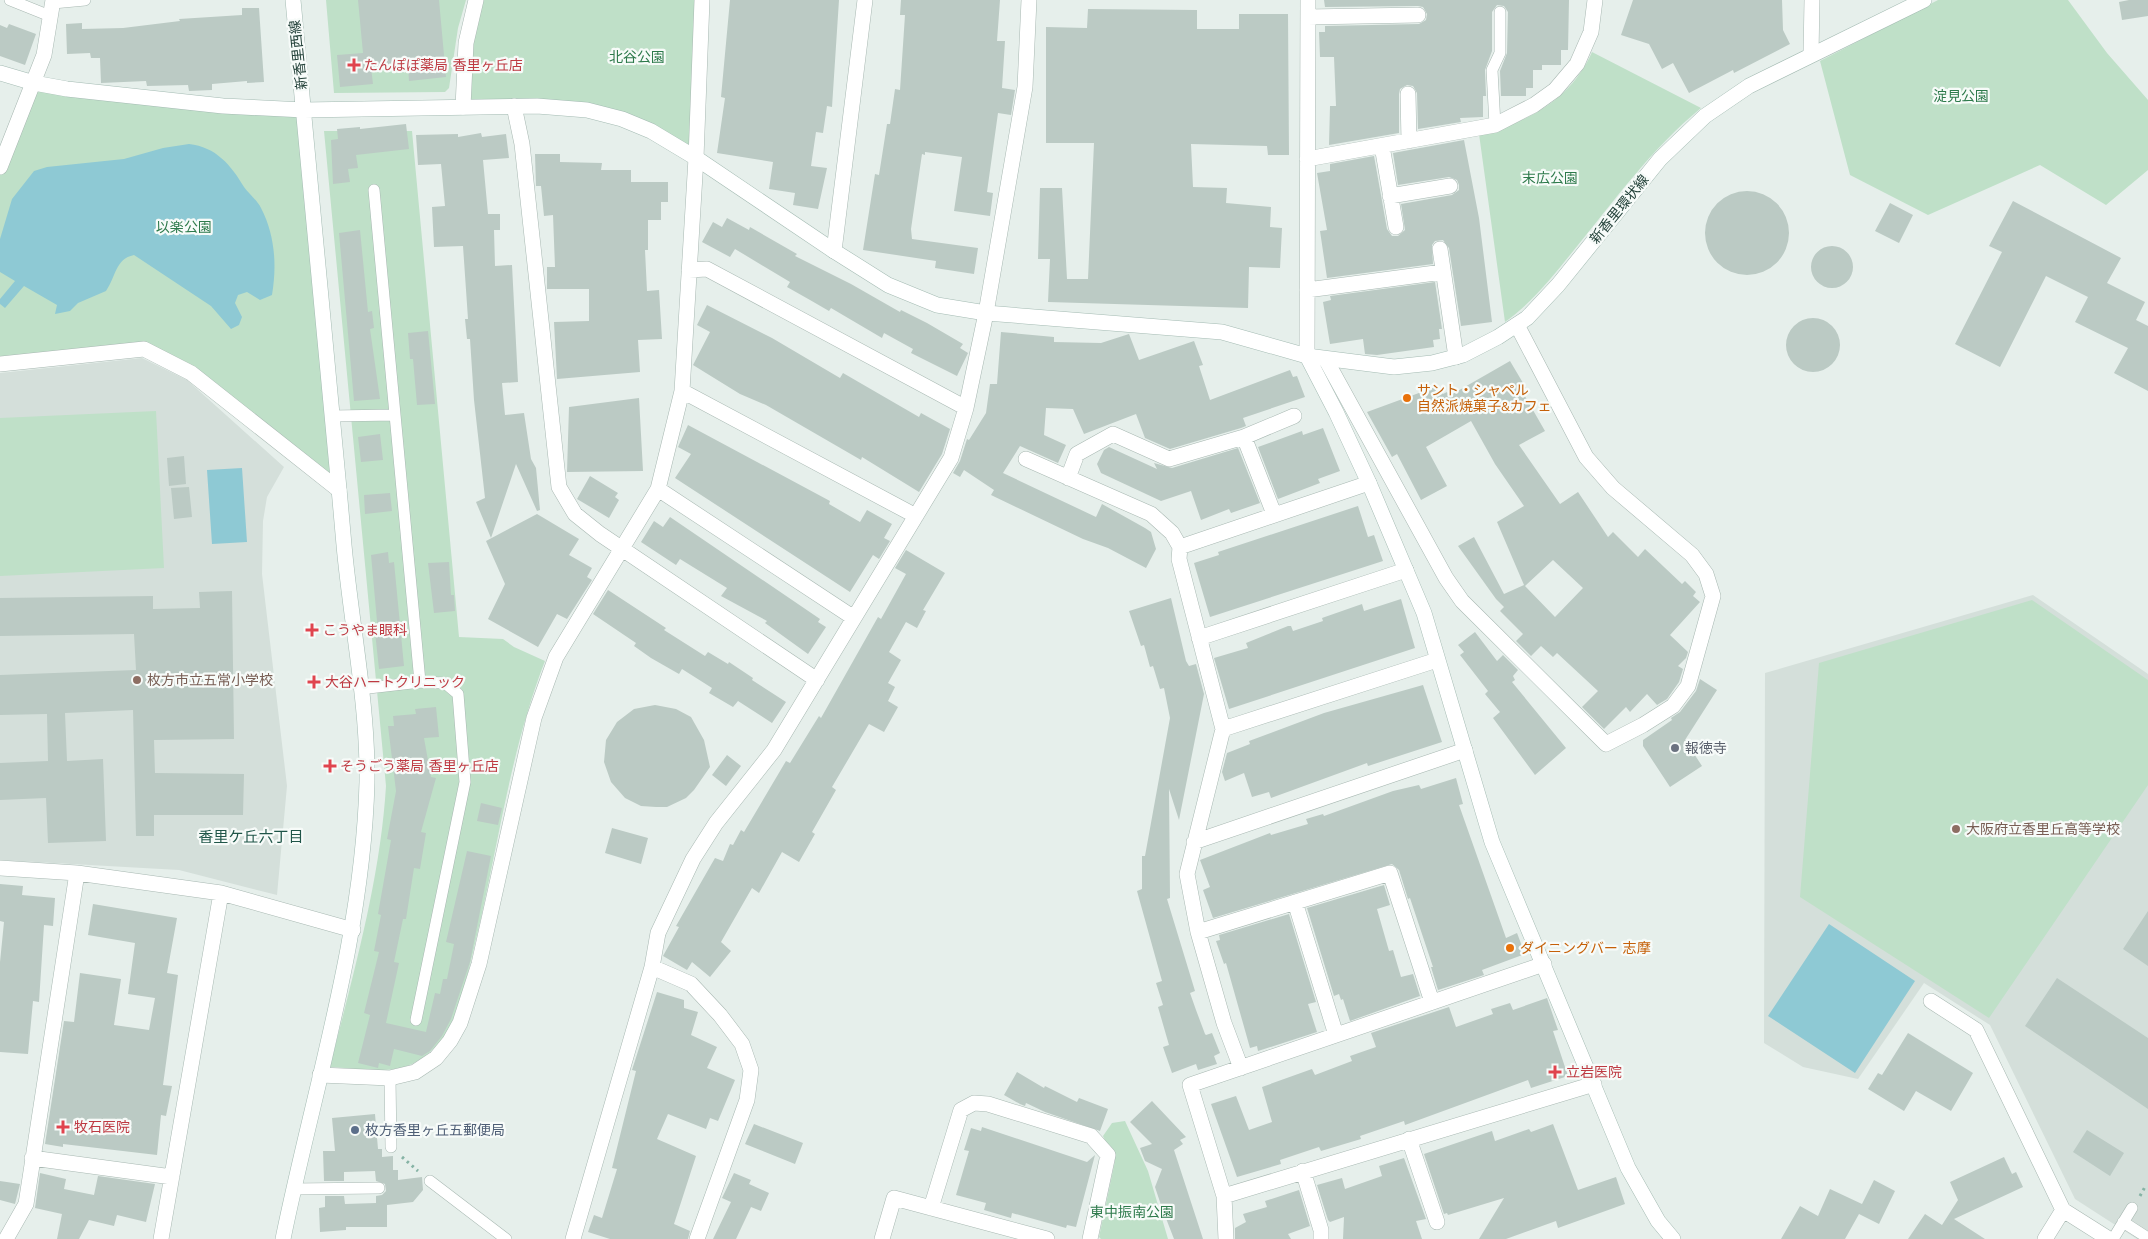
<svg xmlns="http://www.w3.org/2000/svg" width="2148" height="1239" font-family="'Work Sans','Noto Sans JP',sans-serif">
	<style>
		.built { fill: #d4dfda }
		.green { fill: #bfe0c8 }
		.water { fill: #8ec9d4 }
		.building { fill: #bbcac4; fill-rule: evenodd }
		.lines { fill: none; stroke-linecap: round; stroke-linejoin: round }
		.lane-casing { stroke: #a8b8b2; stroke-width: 12 }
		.street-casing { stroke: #a8b8b2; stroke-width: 16 }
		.secondary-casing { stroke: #a4bbb3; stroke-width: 16 }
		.path { stroke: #86b3a5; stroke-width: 3; stroke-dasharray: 2.5 4; stroke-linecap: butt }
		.lane { stroke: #fff; stroke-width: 11 }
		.street { stroke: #fff; stroke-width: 15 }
		.secondary { stroke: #fff; stroke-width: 15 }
		.health-dot { fill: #e0444e; stroke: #f7fbf9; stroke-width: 2 }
		.food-dot { fill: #e8710a; stroke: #f7fbf9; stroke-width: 2 }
		.education-dot { fill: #8d6e63; stroke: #f7fbf9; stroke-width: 2 }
		.worship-dot { fill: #6b7280; stroke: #f7fbf9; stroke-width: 2 }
		.service-dot { fill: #5c6f8a; stroke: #f7fbf9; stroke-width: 2 }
		.labels { text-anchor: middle; stroke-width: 4.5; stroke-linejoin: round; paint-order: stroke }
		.street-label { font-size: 14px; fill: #24423a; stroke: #f7fbf9 }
		.park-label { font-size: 14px; fill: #2d7a4b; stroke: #f7fbf9 }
		.health-label { font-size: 14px; fill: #be3a42; stroke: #f7fbf9; text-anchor: start }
		.food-label { font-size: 14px; fill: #c56008; stroke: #f7fbf9; text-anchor: start }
		.education-label { font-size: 14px; fill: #785e54; stroke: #f7fbf9; text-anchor: start }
		.worship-label { font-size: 14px; fill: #5b616d; stroke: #f7fbf9; text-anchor: start }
		.service-label { font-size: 14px; fill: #4e5e75; stroke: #f7fbf9; text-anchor: start }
		.neighbourhood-label { font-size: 15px; fill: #1f5548; stroke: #f7fbf9 }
	</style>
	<rect width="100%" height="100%" fill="#e6efeb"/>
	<path class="built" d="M142 358 187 380 284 467 267 497 263 521 262 574 287 786 277 895 179 870 0 860V373Z
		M2033 595 2148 674V1239H2137L2075 1199 1990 1025 1924 983 1858 1079 1803 1067 1764 1043 1765 673Z"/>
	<path class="green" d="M326 0H466L458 28 449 88 445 92 334 93Z
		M482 0H696L691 147 654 126 470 100 473 43Z
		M1938 0H2068L2107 53 2148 100V170L2106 205 2040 165 1928 215 1850 175 1820 61Z
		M1592 52 1701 108C1652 148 1614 201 1574 250 1553 276 1532 303 1505 322L1479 134C1527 124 1572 98 1592 52Z
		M34 83 304 110 338 481 144 349 0 361V167Z
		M324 131H412L459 637 503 639 514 647 545 661C513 743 500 832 481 918 473 951 462 1009 444 1037 436 1048 424 1058 412 1064 389 1075 355 1068 330 1067 353 974 380 882 386 786Z
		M156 411 164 568 0 576V418Z
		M2032 600 2148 680V785L1989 1018 1800 897 1819 663Z
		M1125 1121 1148 1171 1168 1239H1101L1099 1237 1115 1161 1103 1136 1112 1123Z"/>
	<path class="water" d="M189 144C216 147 231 165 244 187 249 194 257 200 261 208 275 235 277 265 272 295L260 300 247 292 238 295 235 303 242 317 239 325 231 329 211 306 134 255C115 259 116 277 106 291L78 303 70 311 55 314 57 305 24 286 5 308 0 304V299L15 281 0 272V239L12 199 34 171 47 167 124 159 163 148Z
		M242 468 247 542 212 544 207 470Z
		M1829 924 1915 981 1855 1073 1768 1016Z"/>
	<path class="building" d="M358 0H439L446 77 409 81 408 64 371 67 373 84 340 87 337 55 363 53Z
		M730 0H839L832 107 827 106 823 133 816 132 811 166 827 168 818 209 793 205 795 193 769 189 773 162 717 153 725 98 721 97Z
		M901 0H1000L997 41H1005L1002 88 1015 90 1011 115 998 113 987 192 993 193 990 216 954 211 962 157 925 152V155L922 154 911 229 912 239 978 248 974 274 935 268 936 261 863 250 875 174 879 175 887 124H890L895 89 900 90 905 15H900Z
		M1324 0H1569L1568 50H1561V65H1542V70H1533V88H1526V96H1501L1500 71 1507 53 1508 12 1504 6 1497 5 1492 12V51L1485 70 1486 96H1483V117L1460 118 1461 122 1418 129 1417 93 1413 86 1407 85 1400 89 1399 94V133L1329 145 1330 106H1336L1334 57H1320L1319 32H1325V26L1419 24 1426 20 1427 14 1423 7 1418 6 1325 7Z
		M1633 0H1782L1783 30 1790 44 1734 73 1733 70 1689 93 1673 63 1662 69 1649 44 1621 35Z
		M2129 0H2148V16L2122 20 2119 2Z
		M242 8H259L264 82 247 83V81L212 84V90L189 91 188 85 147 86 146 81 101 83 100 58H91L90 53 67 54 66 24 82 23V29L123 28 180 21 179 19 242 15Z
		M1088 9 1197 10V29H1239V14H1288L1289 155H1268L1267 146 1191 144 1193 187 1227 188 1226 203 1271 207 1270 227 1282 228 1280 268 1249 267 1248 308 1048 302 1050 259H1038L1040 188H1062L1067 279H1088L1094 143H1046V27L1087 28Z
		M9 24 36 34 25 65 0 56V25L7 28Z
		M406 124 409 149 356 155 358 168 348 169 350 182 333 184 331 140 338 139 337 129 360 127V129Z
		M481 133 482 137 506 134 509 158 483 160 488 214H500V230H494L495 266 512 265 518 382 502 383 505 415 524 413 531 459 536 468 540 510 537 511 516 464 491 538 476 502 485 498 474 400 470 339H467L465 319H468L463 246 434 247 432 207 445 206 441 164 418 165 416 135 458 134V137Z
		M1464 140 1479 218 1492 322 1461 326 1449 248 1443 240 1435 241 1432 245 1433 264 1327 278 1320 231 1327 230 1317 173 1330 171V164L1374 156 1387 229 1392 236H1398L1405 230 1401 204 1452 195 1459 190V185L1457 180 1449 177 1398 185 1393 153Z
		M535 154H560V162L602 163 601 170H631V182H668V202H661V220H648V250H645L647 291 659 290 662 339 638 340 640 372 557 379 554 322 589 321V289H547V267H555L553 215 544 216 541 186H536Z
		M1705 233a42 42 0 1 1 84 0a42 42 0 1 1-84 0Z
		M2013 201 2121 258 2107 283 2145 302 2136 320 2148 326V391L2114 373 2128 348 2075 322 2088 297 2046 276 2000 367 1955 344 2002 252 1989 246Z
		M1890 203 1913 215 1899 243 1875 231Z
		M727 218 749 230 750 227 797 254 795 256 851 284 900 312 901 310 927 323 963 344 960 348 968 353 957 376 911 353 913 349 884 333 882 338 831 308 829 311 810 300 787 287 790 282 735 249 730 257 702 242 713 222 722 227Z
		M360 230 368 312 372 311 374 328 370 329 380 399 354 401 339 233Z
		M1811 267a21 21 0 1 1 42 0a21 21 0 1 1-42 0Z
		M1435 282 1442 329H1439L1440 339 1433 340 1434 347 1377 355 1365 354 1363 339 1330 344 1323 302 1331 300 1330 296Z
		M707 305 772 338 840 378 843 373 919 417 921 413 950 429 942 454 919 492 862 457 861 460 766 405 740 394 693 365 710 332 697 325Z
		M1786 345a27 27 0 1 1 54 0a27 27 0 1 1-54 0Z
		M428 331 435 404 417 405 413 359H410L408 333Z
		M1001 332 1054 337V342L1101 343 1129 334 1139 360 1194 341 1203 365 1199 366 1210 400 1290 370 1293 377 1297 376 1305 397 1243 418 1246 426 1241 428 1170 449 1145 438 1136 414 1084 434 1073 409 1046 408 1044 435 1066 445 1058 463 1020 446 1003 473 1096 517 1102 504 1145 528 1151 532 1156 549 1146 568 1108 548 1083 539 991 495 994 490 964 470 960 477 953 473 960 461 967 439 969 440 986 413 990 384H997Z
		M1510 361 1526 388 1522 391 1545 431 1519 445 1560 504 1578 492 1608 537 1613 532 1638 557 1645 549 1682 584 1685 581 1696 592 1693 596 1700 602 1670 635 1688 652 1686 658 1678 666 1683 669 1679 682 1667 699 1657 705 1647 694 1630 712 1626 707 1604 729 1582 707 1598 691 1557 653 1553 657 1541 646 1531 656 1516 641 1523 634 1500 611 1504 607 1496 599 1458 546 1474 537 1504 594 1524 585 1497 522 1524 506 1495 464 1471 421 1426 447 1447 486 1421 500 1397 454 1392 457 1367 412 1438 386 1443 394 1447 392 1449 396ZM1553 560 1583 588 1555 617 1525 586Z
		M639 398 643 471 567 472 569 407Z
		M688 425 830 501 829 504 860 522 867 510 892 524 884 538 890 541 879 559 873 555 850 592 675 478 691 454 678 447Z
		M1323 428 1340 471 1318 479 1320 483 1278 499 1258 447 1302 431 1303 435Z
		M380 434 383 460 361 462 358 437Z
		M1109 447 1157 469 1154 463 1172 468 1238 448 1260 503 1231 513 1229 509 1201 520 1191 491 1161 501 1101 473 1097 464 1104 450Z
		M184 456 186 484 169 486 167 458Z
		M590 476 618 493 615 497 619 500 609 518 577 499Z
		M189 487 192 517 174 519 171 488Z
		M390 493 392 511 365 514 364 495Z
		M1358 506 1368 537 1374 535 1383 561 1210 617 1194 563 1219 555 1218 552Z
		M537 514 579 539 569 555 592 568 587 577 592 580 567 619 557 614 538 647 488 619 505 584 486 541Z
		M670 517 820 619 818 622 826 627 808 654 765 623 767 621 721 596 727 588 680 559 676 565 641 542 654 521 663 527Z
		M906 550 945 573 923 610 926 611 917 628 906 622 889 652 901 660 888 683 895 687 888 701 898 707 884 732 869 724 832 787 836 790 812 832 815 834 799 862 782 852 759 893 752 888 721 942 731 951 710 977 692 962 687 970 663 956 679 927 676 926 715 858 723 861 730 844 733 845 741 830 744 832 786 761 790 763 819 716 821 718 878 617 881 619 906 574 895 568Z
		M388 552 389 563 394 562 404 666 379 669 375 632H378L371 555Z
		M449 562 451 595H454L455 611 434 613 428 563Z
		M608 590 666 628 664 630 705 656 708 652 728 664 729 662 753 678 752 680 786 702 772 723 738 701 733 707 709 693 712 688 682 669 679 674 651 658 634 646 636 643 593 614Z
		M232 591 234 739 154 740 155 773 244 774 243 815H154V836H136L133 710 65 713 67 761 103 759 106 841 48 843 46 798 0 800V763L48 761 47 714 0 715V675L136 670 134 634 0 636V598L153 596V609L200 608 199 592Z
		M1171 598 1186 661 1189 666 1196 664 1204 694 1179 820 1169 789 1170 898 1167 899 1195 991 1190 993 1196 1010 1205 1034 1206 1035 1212 1033 1220 1053 1214 1056 1217 1064 1198 1070 1196 1064 1172 1073 1163 1047 1169 1045 1158 1007 1163 1005 1156 983 1162 981 1137 891 1142 889V856H1145L1170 718 1164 688 1160 689 1153 666 1150 667 1144 645 1141 646 1129 611Z
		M1401 599 1415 648 1229 709 1214 658 1248 648 1246 643 1288 626H1291L1293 631 1323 621 1322 618 1362 604 1364 611Z
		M1475 632 1497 661 1503 655 1518 670 1513 676 1515 680 1512 682 1566 748 1535 775 1493 718 1500 712 1485 694 1488 691 1460 655 1464 652 1458 645Z
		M1700 679 1717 690 1685 740 1702 766 1670 787 1643 746V740L1672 720 1671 718 1680 712 1696 691Z
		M1423 685 1442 742 1368 766 1367 763 1271 798 1269 792 1252 797 1244 773 1225 781 1222 772 1227 753 1250 744 1249 741 1324 713Z
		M655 705 676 709 691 717 704 740 710 767 694 790 686 798 667 807H656L641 806 625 798 611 782 604 762 606 740 617 722 634 709Z
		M436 707 439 737 424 738 431 777 436 778 421 832 426 833 420 869 414 868 406 919H403L394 962 399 963 386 1023 426 1032 435 993 440 994 443 979H447L454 944 446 942 467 851 491 856 470 962 451 1019 442 1036 430 1051 422 1056 394 1049 390 1066 379 1063 378 1068 358 1063 370 1015 364 1013 379 952 374 951 381 915 378 914 391 840 387 839 396 791 388 726H394L393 716 416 714 415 709Z
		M727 755 741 766 726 786 712 775Z
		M1456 778 1463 804 1459 805 1506 938 1517 933 1525 954 1482 970 1484 975 1438 990 1431 967H1433L1410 898 1408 899 1399 870 1392 864 1213 918 1203 890 1210 887 1200 860 1270 833 1271 835 1308 824 1306 819 1323 814 1324 816 1393 791 1419 785 1421 789Z
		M481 803 502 808 498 825 477 821Z
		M612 828 648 838 641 864 605 853Z
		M0 884 23 886 22 895 55 898 53 926 44 925 39 1002 33 1001 28 1054 0 1052V962L4 922 0 921Z
		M1384 885 1390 905 1377 909 1389 951 1393 950 1401 977 1413 974 1420 996 1350 1021 1343 999 1341 1000 1339 994 1334 996 1307 908Z
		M93 904 177 918 167 973 178 975 163 1085 172 1086 166 1116 161 1115 157 1155 63 1144V1147L45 1144 64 1021 74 1022 80 973 121 979 114 1025 149 1030 155 998 128 994 135 943 88 935Z
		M2148 911V966L2123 949Z
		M1289 914 1316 1002 1308 1004 1317 1032 1258 1051 1257 1046 1250 1048 1226 963 1224 964 1216 941 1220 940 1219 935Z
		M2057 978 2148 1038V1109L2025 1026Z
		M657 992 684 1000V1008L698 1012 691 1035 717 1047 707 1068 735 1080 718 1121 710 1118 706 1129 668 1114 657 1139 696 1156 674 1224 690 1231 688 1239H610L588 1232 594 1215 602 1218 617 1169 612 1168 636 1071 632 1070Z
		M1547 998 1558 1030 1553 1031 1568 1076 1531 1088 1528 1080 1405 1125 1404 1121 1360 1136 1361 1139 1321 1151 1319 1147 1280 1160 1281 1164 1237 1177 1211 1104 1236 1096 1249 1130 1272 1122 1262 1087 1312 1069 1315 1075 1352 1061 1350 1056 1376 1047 1371 1033 1449 1007 1456 1027 1493 1014 1491 1009 1510 1003 1513 1010Z
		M1908 1033 1973 1073 1951 1111 1916 1091 1904 1111 1868 1089 1878 1073 1882 1075Z
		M1017 1072 1044 1088 1045 1086 1077 1102 1079 1098 1108 1109 1100 1131 1045 1112 1026 1103 1025 1106 1020 1104 1004 1095Z
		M1152 1101 1186 1137 1180 1140 1183 1144 1174 1150 1203 1239H1174L1162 1208 1155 1187 1162 1169 1145 1161 1140 1148 1152 1144 1130 1122Z
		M375 1114 378 1149H382V1157L393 1156V1170H398V1180L422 1177 423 1190 413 1202 387 1205V1227H346V1230L320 1232 319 1208 325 1207V1196H344L345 1204 376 1203V1196L382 1195 386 1191 385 1184 376 1181 375 1171 344 1172V1181H324L323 1151H335L332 1118Z
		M754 1124 803 1143 795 1164 745 1144Z
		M1553 1124 1578 1190 1616 1177 1625 1204 1558 1228 1556 1221 1506 1239H1479L1504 1198 1448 1215 1447 1213 1444 1214 1424 1154 1492 1131 1495 1141 1529 1129 1531 1132Z
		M982 1127 1087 1162 1095 1155 1076 1227 1067 1225 1066 1228 1012 1213 1011 1218 984 1210 986 1203 956 1195 969 1151 964 1150 971 1128 981 1131Z
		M2087 1130 2124 1153 2110 1176 2073 1152Z
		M2004 1157 2012 1174 2016 1172 2023 1187 1954 1219 1985 1239H1908L1925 1214 1942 1225 1958 1200 1950 1182Z
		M1404 1158 1426 1219 1416 1221 1422 1239H1343L1344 1217 1330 1222 1328 1220 1317 1185 1342 1178 1345 1189 1382 1176 1379 1166Z
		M40 1173 66 1179 64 1189 94 1195 98 1176 155 1184 146 1222 117 1215 114 1226 89 1220 79 1239H57L62 1214 35 1208Z
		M734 1173 751 1180 749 1184 769 1193 761 1211 751 1207 736 1239H713L731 1202 722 1198Z
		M1874 1180 1895 1191 1879 1224 1859 1214 1845 1239H1781L1800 1206 1818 1216 1830 1189 1862 1204Z
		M0 1181 20 1184 15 1204 0 1200Z
		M1299 1190 1310 1226 1288 1234 1291 1239H1235V1228L1246 1222 1243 1214 1267 1207 1265 1201Z"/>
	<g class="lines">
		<defs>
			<path id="lane" d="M10 0 50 16
				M53 3 85 0
				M1495 125 1492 70 1500 53V12
				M374 190 420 682
				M332 416 395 415
				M360 689 420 682 445 683 458 694 465 782 416 1020
				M390 1078 391 1147
				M430 1181 506 1239
				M293 1189 379 1188
				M2123 1222 2148 1238
				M2113 1239 2132 1208"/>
			<path id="street" d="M1308 17 1418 15
				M1811 54 1812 0
				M1408 94 1409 141
				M514 106 522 144 559 487 575 514 600 534 817 680
				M463 107 466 43 476 0
				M1382 146 1396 227
				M1307 159 1495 125 1534 105 1555 90 1577 64 1591 32 1595 0
				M0 167 44 55 53 0
				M1390 196 1450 186
				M1440 249 1456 357
				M834 251 865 0
				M689 270 707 269 966 408
				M1307 290 1443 272
				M1307 356 1308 0
				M1326 360 1446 578 1462 601 1606 744 1643 725 1673 706 1688 686 1713 596 1706 574 1692 555 1613 488 1586 457 1517 325
				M0 364 144 349 191 373 339 490
				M682 391 916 516
				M1244 437 1274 514
				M1026 459 1151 514 1172 533 1180 547
				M1068 478 1077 454 1113 434 1169 459 1244 437 1294 416
				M658 489 854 618
				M1199 638 1406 570
				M1223 729 1437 660
				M1194 842 1465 750
				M0 868 77 873 221 893 353 930
				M1295 902 1336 1035
				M1198 932 1390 873 1432 1002
				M652 967 691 984 720 1015 742 1044 751 1070 747 1100 697 1239
				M1931 1001 1976 1030 2063 1210 2109 1239
				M1241 1068 1224 1023 1198 932 1187 874 1223 729 1179 559 1180 547 1369 483
				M320 1075 390 1078 415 1072 436 1058 450 1041 460 1023 479 964 534 718 556 657 658 489 682 391 696 158 702 0
				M1409 1139 1437 1222
				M32 1158 172 1177
				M1303 1171 1321 1230V1239
				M1224 1196 1594 1084
				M931 1208 961 1110 974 1103 988 1104 1091 1136 1108 1155 1090 1239
				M6 1239 26 1204 77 873
				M161 1239 221 893
				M573 1239 652 967 658 933 693 859 716 823 774 750 951 458 966 408 986 313 1025 87 1029 0
				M882 1239 894 1198 1047 1239
				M1226 1239 1224 1196 1190 1085 1544 964
				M2045 1239 2063 1210"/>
			<path id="secondary" d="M0 73 34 83 67 89 223 106 304 110 537 106 587 110 622 119 651 131 696 158 834 251 888 285 937 305 986 313 1222 332 1307 356 1336 412 1369 483 1424 613 1492 842 1628 1168 1658 1221 1673 1239
				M1307 356 1394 367 1432 363 1463 355 1498 337 1527 318 1558 285 1660 159 1705 116 1749 86 1924 0
				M283 1239C314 1087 363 938 367 782 368 703 351 623 344 545 328 363 311 181 293 0"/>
		</defs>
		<use href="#lane" class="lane-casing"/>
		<use href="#street" class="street-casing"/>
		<use href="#secondary" class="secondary-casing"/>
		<path class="path" d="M402 1157 418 1171
			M2140 1196 2146 1185"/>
		<use href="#lane" class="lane"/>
		<use href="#street" class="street"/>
		<use href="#secondary" class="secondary"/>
	</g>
	<g class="health-dot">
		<path d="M351.5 57.5h5v5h5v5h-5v5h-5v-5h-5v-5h5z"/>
		<path d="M309.5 622.5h5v5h5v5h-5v5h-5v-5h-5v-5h5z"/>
		<path d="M311.5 674.5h5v5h5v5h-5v5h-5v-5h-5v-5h5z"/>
		<path d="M327.5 758.5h5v5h5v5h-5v5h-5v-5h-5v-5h5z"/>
		<path d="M1552.5 1064.5h5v5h5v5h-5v5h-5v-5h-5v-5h5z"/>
		<path d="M60.5 1119.5h5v5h5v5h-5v5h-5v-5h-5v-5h5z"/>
	</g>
	<g class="food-dot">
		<circle cx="1407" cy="398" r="5"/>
		<circle cx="1510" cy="948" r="5"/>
	</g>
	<g class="education-dot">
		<circle cx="137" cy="680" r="5"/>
		<circle cx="1956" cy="829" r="5"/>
	</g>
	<circle class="worship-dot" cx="1675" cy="748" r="5"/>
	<circle class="service-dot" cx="355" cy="1130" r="5"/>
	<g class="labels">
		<g class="street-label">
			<text transform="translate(298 55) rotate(-96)" y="5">新香里西線</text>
			<text transform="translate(1619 209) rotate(-51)" y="5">新香里環状線</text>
		</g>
		<g class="park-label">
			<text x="637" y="62">北谷公園</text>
			<text x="1961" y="101">淀見公園</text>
			<text x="1550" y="183">末広公園</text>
			<text x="184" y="232">以楽公園</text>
			<text x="1132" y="1217">東中振南公園</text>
		</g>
		<g class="health-label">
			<text x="364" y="70">たんぽぽ薬局 香里ヶ丘店</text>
			<text x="323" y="635">こうやま眼科</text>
			<text x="325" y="687">大谷ハートクリニック</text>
			<text x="340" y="771">そうごう薬局 香里ヶ丘店</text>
			<text x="1566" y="1077">立岩医院</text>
			<text x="74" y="1132">牧石医院</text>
		</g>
		<g class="food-label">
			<text x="1417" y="395">サント・シャペル<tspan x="1417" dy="16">自然派焼菓子&amp;カフェ</tspan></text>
			<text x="1520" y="953">ダイニングバー 志摩</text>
		</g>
		<g class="education-label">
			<text x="147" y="685">枚方市立五常小学校</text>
			<text x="1966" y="834">大阪府立香里丘高等学校</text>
		</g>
		<g class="worship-label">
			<text x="1685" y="753">報徳寺</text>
		</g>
		<g class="service-label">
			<text x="365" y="1135">枚方香里ヶ丘五郵便局</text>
		</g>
		<g class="neighbourhood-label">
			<text x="251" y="842">香里ケ丘六丁目</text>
		</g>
	</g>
</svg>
